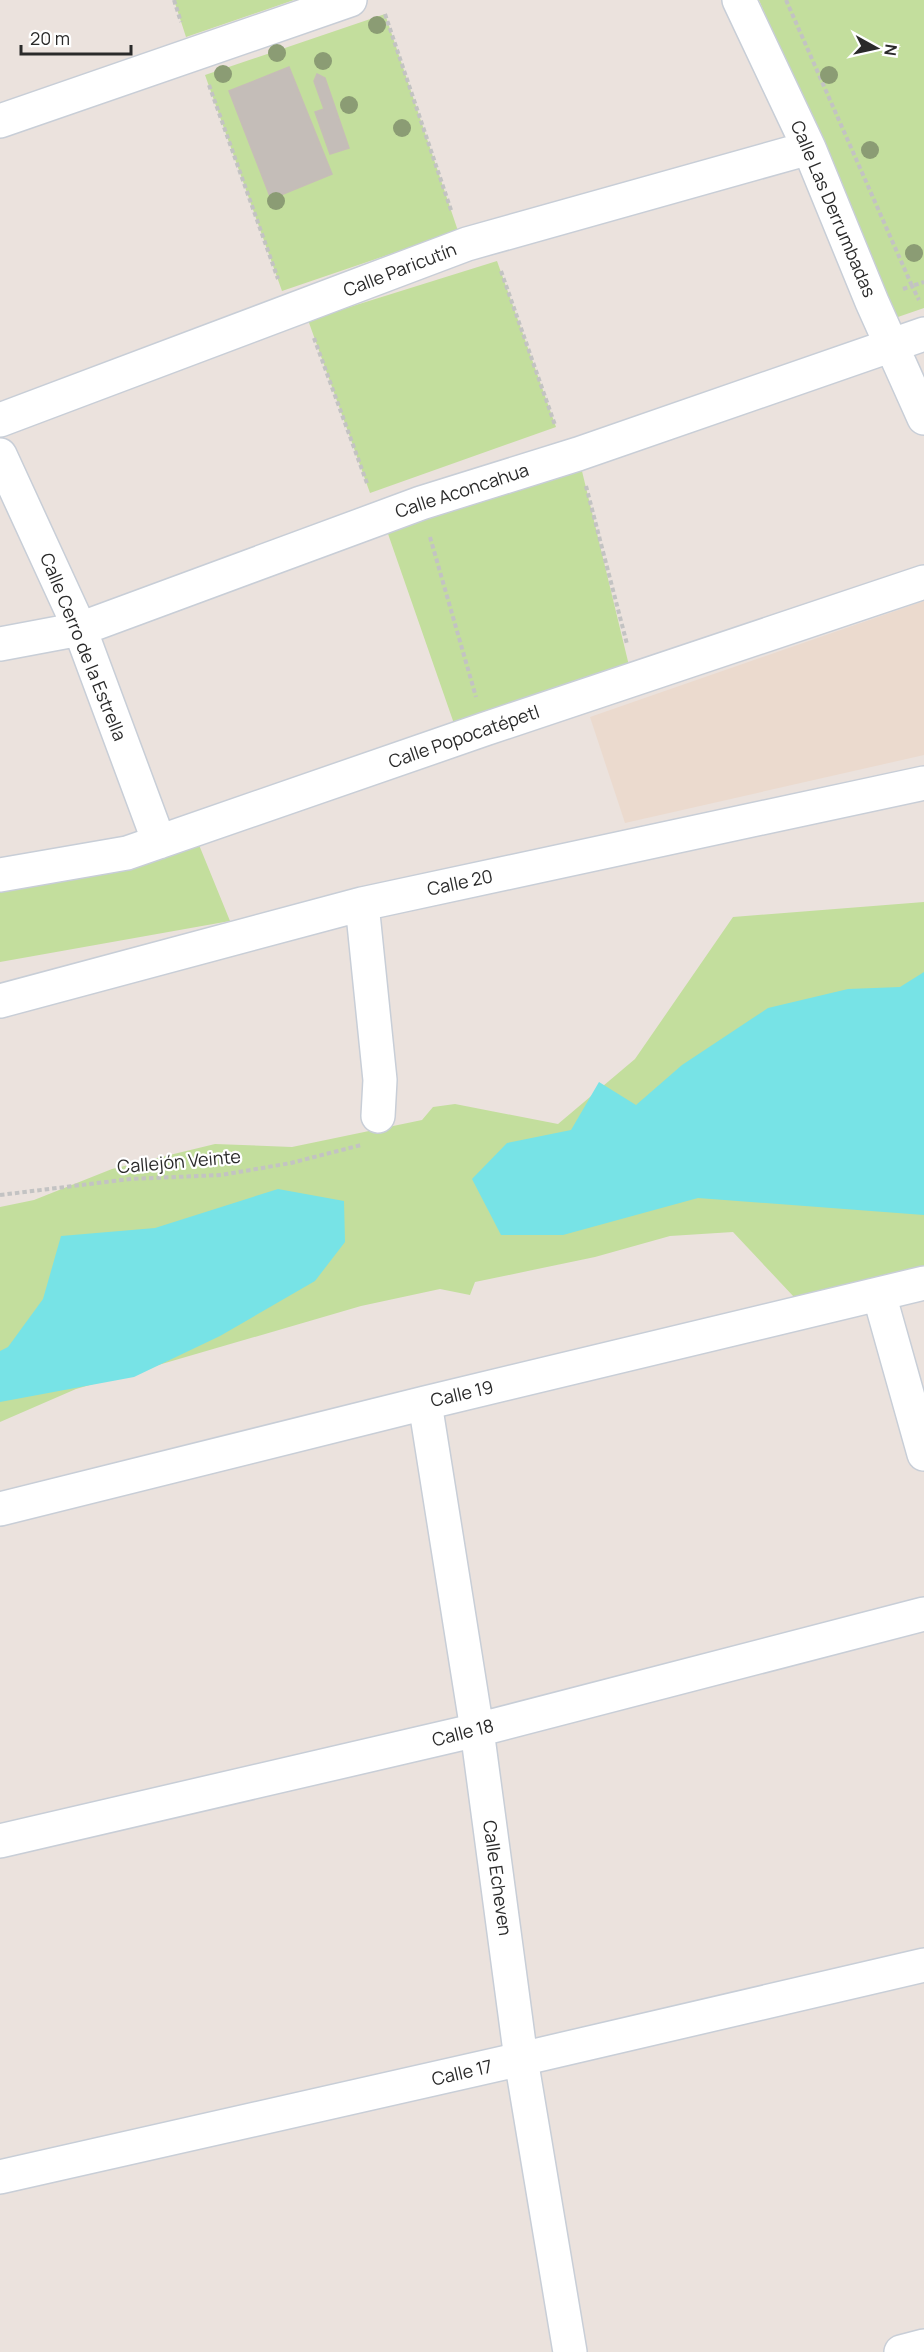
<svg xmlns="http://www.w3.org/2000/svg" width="924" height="2352" font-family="Manrope,sans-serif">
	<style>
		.education { fill: #ebdace }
		.green { fill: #c3de9d }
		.water { fill: #77e3e6 }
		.building { fill: #c4bdb8; stroke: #c6bdb7; stroke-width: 1.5 }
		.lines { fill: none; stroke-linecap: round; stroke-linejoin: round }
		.minor-casing { stroke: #c8ced7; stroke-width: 36 }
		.tertiary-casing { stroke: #c8ced7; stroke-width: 36 }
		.path { stroke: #c3c3c3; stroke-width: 4; stroke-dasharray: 4.5 3; stroke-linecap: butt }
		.minor { stroke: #fff; stroke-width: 33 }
		.tertiary { stroke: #fff; stroke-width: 33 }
		.tree { fill: #8b9c74 }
		.labels { text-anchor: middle; stroke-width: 4.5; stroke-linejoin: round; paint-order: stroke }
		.street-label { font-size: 18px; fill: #2a2a2a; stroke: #fff }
	</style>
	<rect width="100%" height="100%" fill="#ebe2dd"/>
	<path class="education" d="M924 601V755L625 823 590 717Z"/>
	<path class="green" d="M174 0H294L186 37Z
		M759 0H924V308L895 318Z
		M385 14 458 231 282 291 205 75Z
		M497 261 556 427 370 493 308 320Z
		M581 467 632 678 459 738 387 531Z
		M197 840 230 921 0 962V882Z
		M924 902V1278L877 1291 794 1297 733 1232 670 1236 595 1257 475 1282 470 1295 440 1289 361 1306 76 1389 0 1422V1207L34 1200 112 1169 215 1144 292 1147 422 1120 433 1107 455 1104 558 1124 635 1059 733 917Z"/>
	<path class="water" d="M924 972V1215L698 1198 563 1235H501L472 1179 507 1143 571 1130 599 1082 636 1105 682 1065 768 1008 848 989 900 987Z
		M278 1189 344 1201 345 1242 315 1281 220 1336 134 1377 0 1402V1351L8 1347 43 1299 61 1236 155 1228Z"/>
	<path class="building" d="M289 67 332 174 271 199 229 91Z
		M317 74 325 78 349 148 330 154 315 112 324 109 314 81Z"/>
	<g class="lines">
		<defs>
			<path id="minor" d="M739 0 809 148 872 302 924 418
				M0 121 350 0
				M0 420 467 244 809 148
				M0 455 80 629 159 842
				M0 644 80 629 421 503 578 454 924 334
				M0 875 127 853 485 729 924 582
				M362 904 380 1080 378 1116
				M0 1001 362 904 924 783
				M879 1294 924 1454
				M425 1403 477 1730 521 2059 924 1965
				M0 1509 425 1403 924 1283
				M0 1841 477 1730 924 1614
				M901 2352 924 2346"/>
			<path id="tertiary" d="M0 2177 521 2059 570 2352"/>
		</defs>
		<use href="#minor" class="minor-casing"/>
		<use href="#tertiary" class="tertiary-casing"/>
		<path class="path" d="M174 0 181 22
			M786 0 912 286 924 282
			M385 14 452 213
			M209 85 278 279
			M501 271 555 425
			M903 289 912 286 919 300
			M314 338 368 486
			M586 486 627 644
			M430 537 476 697
			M0 1195 130 1179 221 1175 291 1163 361 1145"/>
		<use href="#minor" class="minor"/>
		<use href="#tertiary" class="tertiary"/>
	</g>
	<g class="tree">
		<circle cx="377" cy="25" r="9"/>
		<circle cx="277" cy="53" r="9"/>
		<circle cx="323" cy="61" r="9"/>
		<circle cx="223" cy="74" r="9"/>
		<circle cx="829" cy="75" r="9"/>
		<circle cx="349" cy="105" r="9"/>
		<circle cx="402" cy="128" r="9"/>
		<circle cx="870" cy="150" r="9"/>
		<circle cx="276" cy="201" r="9"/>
		<circle cx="914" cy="253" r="9"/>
	</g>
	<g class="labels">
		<g class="street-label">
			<text transform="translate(833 209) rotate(67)" y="6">Calle Las Derrumbadas</text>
			<text transform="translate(400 270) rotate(-21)" y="6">Calle Paricutín</text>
			<text transform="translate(462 491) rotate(-18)" y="6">Calle Aconcahua</text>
			<text transform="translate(83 647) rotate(68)" y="6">Calle Cerro de la Estrella</text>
			<text transform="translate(464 737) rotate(-19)" y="6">Calle Popocatépetl</text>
			<text transform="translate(460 883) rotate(-12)" y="6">Calle 20</text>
			<text transform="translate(179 1162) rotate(-5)" y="6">Callejón Veinte</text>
			<text transform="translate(462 1394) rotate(-13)" y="6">Calle 19</text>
			<text transform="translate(463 1733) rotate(-14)" y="6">Calle 18</text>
			<text transform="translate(497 1878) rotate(82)" y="6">Calle Echeven</text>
			<text transform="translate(462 2073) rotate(-13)" y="6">Calle 17</text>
		</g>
	</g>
	<g transform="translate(876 48) rotate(98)" stroke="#ffffff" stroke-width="4.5" paint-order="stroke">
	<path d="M0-4.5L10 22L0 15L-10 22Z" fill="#2a2a2a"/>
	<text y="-9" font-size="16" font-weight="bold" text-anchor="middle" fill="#2a2a2a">N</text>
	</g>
	<path d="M21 45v9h110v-9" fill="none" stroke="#2a2a2a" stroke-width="3"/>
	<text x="30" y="45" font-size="18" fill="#2a2a2a" stroke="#ffffff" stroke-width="4.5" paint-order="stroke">20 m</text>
</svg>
